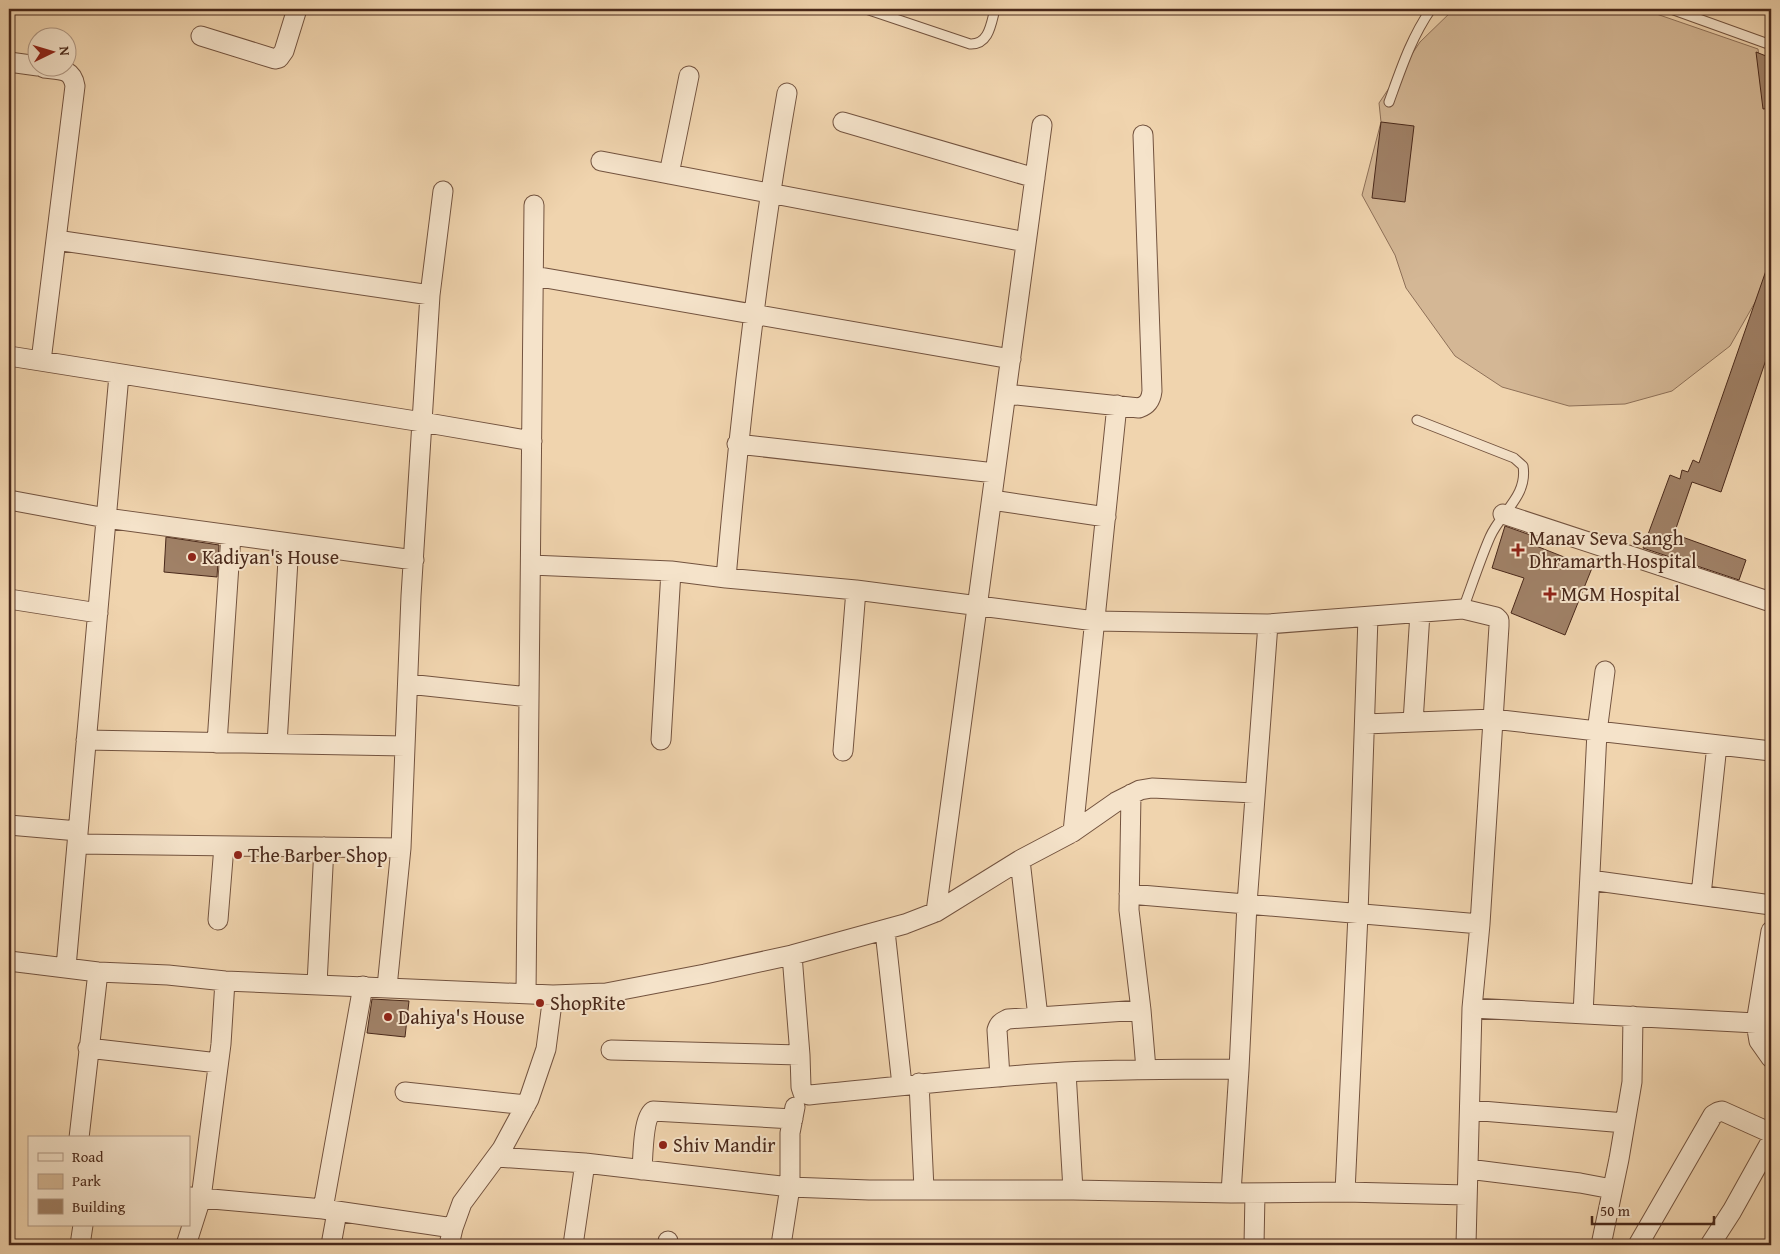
<svg xmlns="http://www.w3.org/2000/svg" width="1780" height="1254" font-family="'Gentium Book Plus',serif">
	<style>
		.green { fill: #d4b795; stroke: #8e7058 }
		.building { fill: #a08167; stroke: #49281a }
		.lines { fill: none; stroke-linecap: round; stroke-linejoin: round }
		.lane-casing { stroke: #73533f; stroke-width: 11 }
		.street-casing { stroke: #73533f; stroke-width: 21 }
		.lane { stroke: #f5e3ca; stroke-width: 9 }
		.street { stroke: #f5e3ca; stroke-width: 19 }
		.poi-dot { fill: #8f2418; stroke: #f5e3ca; stroke-width: 2 }
		.labels { text-anchor: middle; stroke-width: 4; stroke-linejoin: round; paint-order: stroke }
		.poi-label { font-size: 20px; fill: #49281a; stroke: #f5e3ca; text-anchor: start }
	</style>
	<rect width="100%" height="100%" fill="#f0d4ae"/>
	<filter id="stains"><feTurbulence type="fractalNoise" baseFrequency=".004" numOctaves="4"/><feColorMatrix values="0 0 0 0 .2 0 0 0 0 .09 0 0 0 0 .02 0 0 0 .5 -.17"/></filter>
	<radialGradient id="worn" r=".72"><stop offset=".6" stop-color="#630" stop-opacity="0"/><stop offset="1" stop-color="#630" stop-opacity=".3"/></radialGradient>
	<path class="green" d="M1454 9H1642L1758 49 1771 149V266L1769 278 1730 346 1672 391 1625 404 1569 406 1502 387 1455 356 1406 288 1395 255 1362 195 1381 122 1379 103 1420 42Z"/>
	<path class="building" d="M1756 52 1771 58V108L1763 109Z
		M1381 122 1414 126 1405 202 1372 198Z
		M1769 262H1771V345L1721 492 1692 482 1674 534 1746 560 1739 580 1643 548 1670 475 1680 479 1682 470 1688 472 1693 460 1699 463Z
		M1505 526 1533 536 1531 544 1592 568 1565 635 1511 613 1524 578 1492 568Z
		M166 537 219 545 217 577 164 572Z
		M372 999 409 1001 405 1037 367 1033Z"/>
	<g class="lines">
		<defs>
			<path id="lane" d="M866 9 970 44C989 45 991 24 995 9
				M1671 9 1771 45
				M1389 102C1401 69 1411 38 1431 9
				M1417 420 1514 458 1523 466C1528 496 1501 512 1490 537 1480 560 1472 585 1463 609"/>
			<path id="street" d="M201 36 275 59 279 58 284 51 297 9
				M9 62 38 66
				M843 122 1035 178
				M601 161 1026 242
				M669 174 689 76
				M56 240 430 295
				M534 276 1011 359
				M9 356 422 422 532 441
				M41 361 75 86C72 68 60 70 44 68
				M1006 394 1139 408C1148 405 1151 400 1152 391L1143 135
				M737 444 995 473
				M9 500 106 518 414 560
				M992 500 1106 517
				M1503 514 1771 602
				M531 565 671 571 726 578 856 590 1095 621 1268 624 1463 609 1496 617 1499 620V626L1480 924 1472 1008 1466 1245
				M726 578C740 415 759 253 787 93
				M9 599 98 613
				M408 684 529 697
				M1413 722 1420 613
				M1365 724 1493 719 1771 751
				M86 740 405 746
				M661 740 671 571
				M217 743 231 535
				M277 744 289 543
				M843 751 856 590
				M1131 794 1129 910 1141 1010 1146 1069
				M9 825 78 831
				M1073 832 1117 405
				M77 844 401 848
				M1020 860 1038 1017
				M1590 880 1771 905
				M1129 894 1480 924
				M1701 895 1717 745
				M936 912 1042 125
				M218 920 224 846
				M885 931 902 1085
				M1771 931 1756 1023 1759 1041 1771 1058
				M792 955 800 1055 801 1087 803 1093
				M9 961 98 972 168 975 225 981 553 995 606 993 705 974 792 955 905 924 936 912 1020 860 1073 832 1116 802 1140 790 1152 788 1254 793
				M66 967 119 375
				M317 984 324 847
				M387 987 401 848 411 596 430 295 443 191
				M526 994 534 205
				M1472 1008 1756 1023
				M1583 1014 1597 732 1605 671
				M88 1048 218 1063
				M611 1050 800 1055
				M1066 1072 1073 1190
				M1000 1077 997 1030C999 1023 1002 1022 1008 1019L1141 1010
				M919 1083 924 1189
				M405 1092 526 1105
				M803 1093 809 1095C894 1087 979 1077 1065 1072 1123 1069 1181 1069 1239 1069
				M1470 1110 1625 1123
				M79 1138 98 972
				M497 1157 585 1163 790 1187 869 1190H1073L1231 1193 1345 1192 1467 1195
				M1468 1169 1580 1183 1612 1189
				M642 1170C643 1156 643 1118 653 1111L793 1119
				M1345 1192 1358 914 1368 617
				M1231 1193 1239 1069 1247 904 1268 624
				M190 1197 323 1209 453 1228
				M323 1209 363 986
				M80 1245 83 1225
				M186 1245 201 1198 221 1044 225 981
				M331 1245 337 1212
				M449 1245 453 1228 462 1203 502 1149 529 1099 546 1049 553 995
				M573 1245 585 1163
				M668 1245V1241
				M781 1245 790 1187V1133L795 1107
				M1254 1245 1255 1193
				M1601 1245 1619 1159 1632 1082 1633 1016
				M1638 1245 1713 1115 1718 1112 1722 1111 1771 1133
				M1710 1245 1732 1211 1771 1141"/>
		</defs>
		<use href="#lane" class="lane-casing"/>
		<use href="#street" class="street-casing"/>
		<use href="#lane" class="lane"/>
		<use href="#street" class="street"/>
	</g>
	<g class="poi-dot">
		<path d="M1515.5 542.5h5v5h5v5h-5v5h-5v-5h-5v-5h5z"/>
		<circle cx="192" cy="557" r="5"/>
		<path d="M1547.5 586.5h5v5h5v5h-5v5h-5v-5h-5v-5h5z"/>
		<circle cx="238" cy="855" r="5"/>
		<circle cx="540" cy="1003" r="5"/>
		<circle cx="388" cy="1017" r="5"/>
		<circle cx="663" cy="1145" r="5"/>
	</g>
	<g class="labels">
		<g class="poi-label">
			<text x="1529" y="545">Manav Seva Sangh<tspan x="1529" dy="23">Dhramarth Hospital</tspan></text>
			<text x="202" y="564">Kadiyan's House</text>
			<text x="1561" y="601">MGM Hospital</text>
			<text x="248" y="862">The Barber Shop</text>
			<text x="550" y="1010">ShopRite</text>
			<text x="398" y="1024">Dahiya's House</text>
			<text x="673" y="1152">Shiv Mandir</text>
		</g>
	</g>
	<rect width="1780" height="1254" fill="none" stroke="#f0d4ae" stroke-width="30"/>
	<rect x="10" y="10" width="1760" height="1234" fill="none" stroke="#49281a" stroke-width="2.5"/>
	<rect x="15" y="15" width="1750" height="1224" fill="none" stroke="#49281a"/>
	<rect x="28" y="1136" width="162" height="90" fill="#f5e3ca" stroke="#b09884"/>
	<rect x="38" y="1153" width="25" height="8" fill="#f5e3ca" stroke="#b09884"/>
	<text x="72" y="1162" font-size="15" fill="#49281a">Road</text>
	<rect x="38" y="1174" width="25" height="15" fill="#d4b795" stroke="#b09884"/>
	<text x="72" y="1186" font-size="15" fill="#49281a">Park</text>
	<rect x="38" y="1199" width="25" height="15" fill="#a08167" stroke="#b09884"/>
	<text x="72" y="1212" font-size="15" fill="#49281a">Building</text>
	<g transform="translate(52 52) rotate(85)"><circle r="24" fill="#f5e3ca" stroke="#b09884"/>
	<path d="M0-4L9 19L0 12L-9 19Z" fill="#8f2418"/>
	<text y="-8" font-size="14" font-weight="bold" text-anchor="middle" fill="#49281a">N</text>
	</g>
	<path d="M1592 1216v8h122v-8" fill="none" stroke="#49281a" stroke-width="2.5"/>
	<text x="1600" y="1216" font-size="15" fill="#49281a" stroke="#f5e3ca" stroke-width="4" paint-order="stroke">50 m</text>
	<rect width="100%" height="100%" filter="url(#stains)"/>
	<rect width="100%" height="100%" fill="url(#worn)"/>
</svg>
